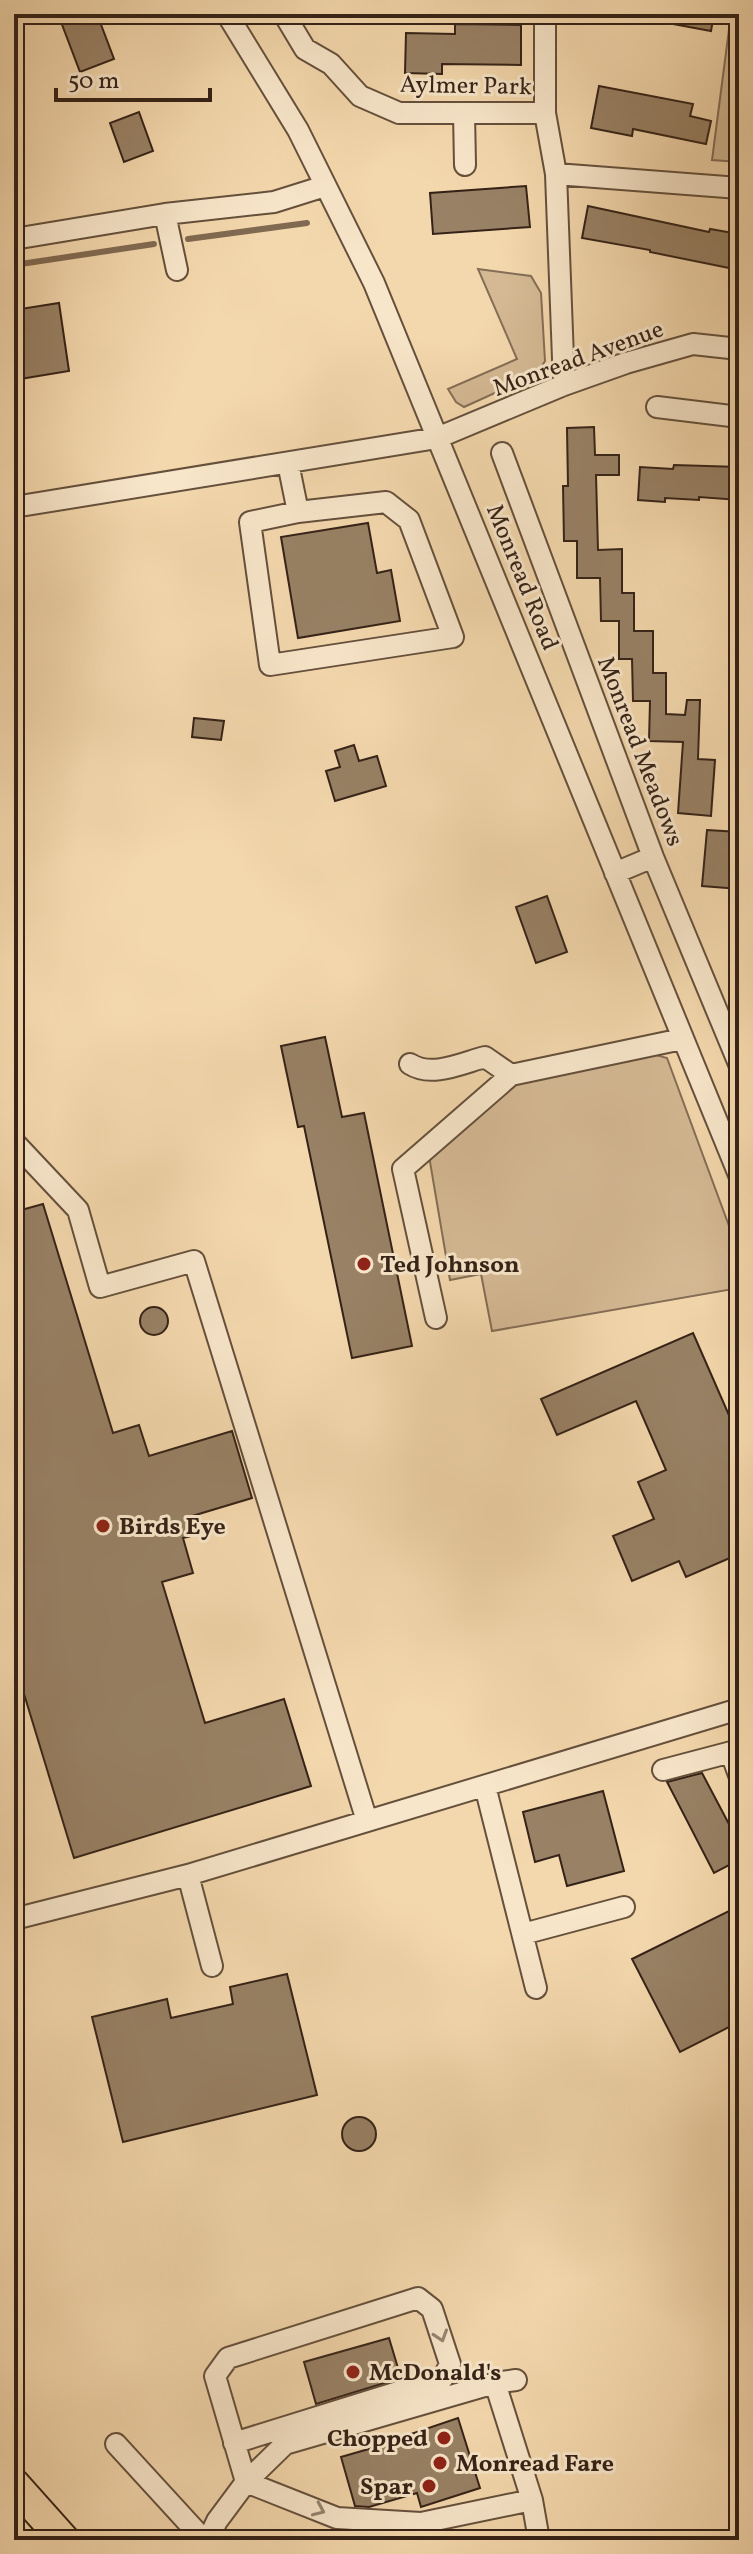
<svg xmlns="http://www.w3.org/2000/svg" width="753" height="2554" font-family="Vollkorn,serif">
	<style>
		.green { fill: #d4b994; stroke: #846e56; stroke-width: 2 }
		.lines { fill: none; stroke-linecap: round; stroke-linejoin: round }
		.stream { stroke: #816a52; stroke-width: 6 }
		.building { fill: #988165; stroke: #352217; stroke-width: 2 }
		.minor-casing { stroke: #65503c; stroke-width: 24 }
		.highway-casing { stroke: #352217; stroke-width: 34 }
		.minor { stroke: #f8e6ca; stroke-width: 20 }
		.highway { stroke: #f4d8ad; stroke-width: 30 }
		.oneway { stroke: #968470 }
		.poi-dot { fill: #8f2418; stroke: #f8e6ca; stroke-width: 3 }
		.labels { text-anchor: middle; stroke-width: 6; stroke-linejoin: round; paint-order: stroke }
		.street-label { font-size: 24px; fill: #352217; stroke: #f8e6ca }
		.poi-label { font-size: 24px; font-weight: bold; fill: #352217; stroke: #f8e6ca; text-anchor: start }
	</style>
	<rect width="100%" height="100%" fill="#f4d8ad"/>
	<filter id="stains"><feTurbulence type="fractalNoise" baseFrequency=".0025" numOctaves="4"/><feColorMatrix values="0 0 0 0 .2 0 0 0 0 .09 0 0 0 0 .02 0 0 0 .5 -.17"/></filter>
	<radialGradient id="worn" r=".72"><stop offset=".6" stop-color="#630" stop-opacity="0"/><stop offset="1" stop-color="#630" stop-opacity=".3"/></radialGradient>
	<path class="green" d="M731 14H739V162L712 160Z
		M478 269 531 276 541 293 545 361 537 374 464 407 456 402 448 389 517 359Z
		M642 1051 667 1058 739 1253V1288L492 1331 481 1274 450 1280 429 1156 523 1072Z"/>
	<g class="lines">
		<path class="stream" d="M188 239 307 223
			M14 265 154 244"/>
	</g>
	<path class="building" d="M58 14H97L114 59 80 72Z
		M663 14H714L711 31 662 22Z
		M455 24 521 25V65L442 64V74L405 73 406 33 455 34Z
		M599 86 693 104 690 116 711 121 706 144 633 129 632 136 591 128Z
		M139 112 153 151 124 162 110 123Z
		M526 186 530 227 433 234 430 193Z
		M588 206 709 232 710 229 739 234V270L650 252V250L582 238Z
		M59 303 69 371 14 380V310Z
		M594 427 595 455H619V475H596L598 550 622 549V593H634V631H653V673H666V714L685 715 687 700H700L698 759 715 760 711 816 678 813 683 742 649 741 650 701H633L632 659H619V621H601L600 578H577V541H564L563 486H568L567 428Z
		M674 465 739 467V500L699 497V500L665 498V502L638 500 640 467 673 469Z
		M368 523 377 573 391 570 400 621 298 638 281 537Z
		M194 718 224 721 221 740 192 737Z
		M354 745 359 761 377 756 386 786 335 801 326 771 340 767 335 751Z
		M707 830 739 832V889L702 886Z
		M547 896 567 952 536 963 516 907Z
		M325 1037 342 1117 364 1113 412 1346 352 1358 304 1126 298 1127 281 1046Z
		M43 1204 113 1433 139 1425 149 1456 232 1431 252 1498 189 1517 195 1535 183 1538 193 1573 162 1582 205 1723 284 1699 311 1786 74 1858 14 1661V1212Z
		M140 1321a14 14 0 1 1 28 0a14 14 0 1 1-28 0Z
		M693 1333 739 1438V1554L686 1577 679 1561 632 1581 613 1536 654 1519 638 1482 666 1470 636 1401 557 1435 541 1399Z
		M702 1773 739 1843V1860L714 1873 667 1782Z
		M603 1791 624 1871 567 1886 559 1855 535 1862 523 1812Z
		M739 1906V2022L680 2052 632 1959Z
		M287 1974 317 2095 123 2142 92 2017 167 1999 171 2018 233 2004 230 1987Z
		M342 2134a17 17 0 1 1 34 0a17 17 0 1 1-34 0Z
		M389 2338 401 2378 316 2404 304 2362Z
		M458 2418 480 2488 421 2507 417 2493 369 2507 355 2506 341 2457 400 2440 399 2438Z"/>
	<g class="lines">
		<defs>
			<path id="minor" d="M227 14 298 130 374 283 739 1175
				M284 14 305 49 331 64 360 96 399 113H545
				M545 14V113L556 174 564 385
				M464 113 465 165
				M556 174 739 188
				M165 214 177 270
				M14 239 165 214 274 202 325 186
				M657 407 739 417
				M502 453 653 857 739 1064
				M288 463 298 512 386 502 409 520 453 637 270 665 250 522 298 512
				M14 507 437 438 564 385 626 363 693 344 739 349
				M615 873 653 857
				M410 1064C432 1078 462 1063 485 1057L511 1075
				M14 1142 78 1210 100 1287 194 1261 367 1821
				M436 1318 403 1169 511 1075 682 1039
				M731 1753 739 1775
				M663 1770 739 1750
				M485 1786 536 1988
				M188 1875 212 1966
				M14 1919 188 1875 739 1709
				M523 1934 624 1907
				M495 2383 516 2380
				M234 2443 443 2378 450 2364 432 2309 418 2298 228 2358 215 2376 246 2482 337 2518 421 2523 532 2500 539 2540
				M116 2444 204 2540
				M208 2540 217 2521 246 2482 285 2444 495 2383 532 2500"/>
			<path id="highway" d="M14 2484 64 2540"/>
		</defs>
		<use href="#minor" class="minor-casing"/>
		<use href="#highway" class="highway-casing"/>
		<use href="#minor" class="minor"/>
		<use href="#highway" class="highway"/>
	</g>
	<defs><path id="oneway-chevron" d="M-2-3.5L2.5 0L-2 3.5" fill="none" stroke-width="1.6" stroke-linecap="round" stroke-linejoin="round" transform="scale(2)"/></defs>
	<g class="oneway">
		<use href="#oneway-chevron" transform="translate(441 2336) rotate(72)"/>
		<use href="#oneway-chevron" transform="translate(319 2510) rotate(24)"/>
	</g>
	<g class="poi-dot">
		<circle cx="364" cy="1264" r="8"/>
		<circle cx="103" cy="1526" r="8"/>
		<circle cx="353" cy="2372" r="8"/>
		<circle cx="444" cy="2438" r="8"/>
		<circle cx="440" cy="2463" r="8"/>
		<circle cx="429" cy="2486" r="8"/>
	</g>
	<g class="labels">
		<g class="street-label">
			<text transform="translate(466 85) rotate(1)" y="8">Aylmer Park</text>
			<text transform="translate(578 358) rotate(-20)" y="8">Monread Avenue</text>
			<text transform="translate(523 577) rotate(68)" y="8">Monread Road</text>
			<text transform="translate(641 751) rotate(69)" y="8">Monread Meadows</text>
		</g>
		<g class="poi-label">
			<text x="380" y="1272">Ted Johnson</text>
			<text x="119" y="1534">Birds Eye</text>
			<text x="369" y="2380">McDonald's</text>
			<text x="428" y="2446" text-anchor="end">Chopped</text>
			<text x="456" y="2471">Monread Fare</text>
			<text x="413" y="2494" text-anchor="end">Spar</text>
		</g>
	</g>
	<rect width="753" height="2554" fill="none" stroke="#f4d8ad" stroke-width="48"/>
	<rect x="16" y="16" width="721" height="2522" fill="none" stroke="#352217" stroke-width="4"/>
	<rect x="24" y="24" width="705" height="2506" fill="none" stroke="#352217" stroke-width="2"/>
	<path d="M56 88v12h154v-12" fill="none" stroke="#352217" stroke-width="4"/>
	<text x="68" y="88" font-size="24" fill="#352217" stroke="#f8e6ca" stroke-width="6" paint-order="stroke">50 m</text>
	<rect width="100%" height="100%" filter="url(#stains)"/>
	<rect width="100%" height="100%" fill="url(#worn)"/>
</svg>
